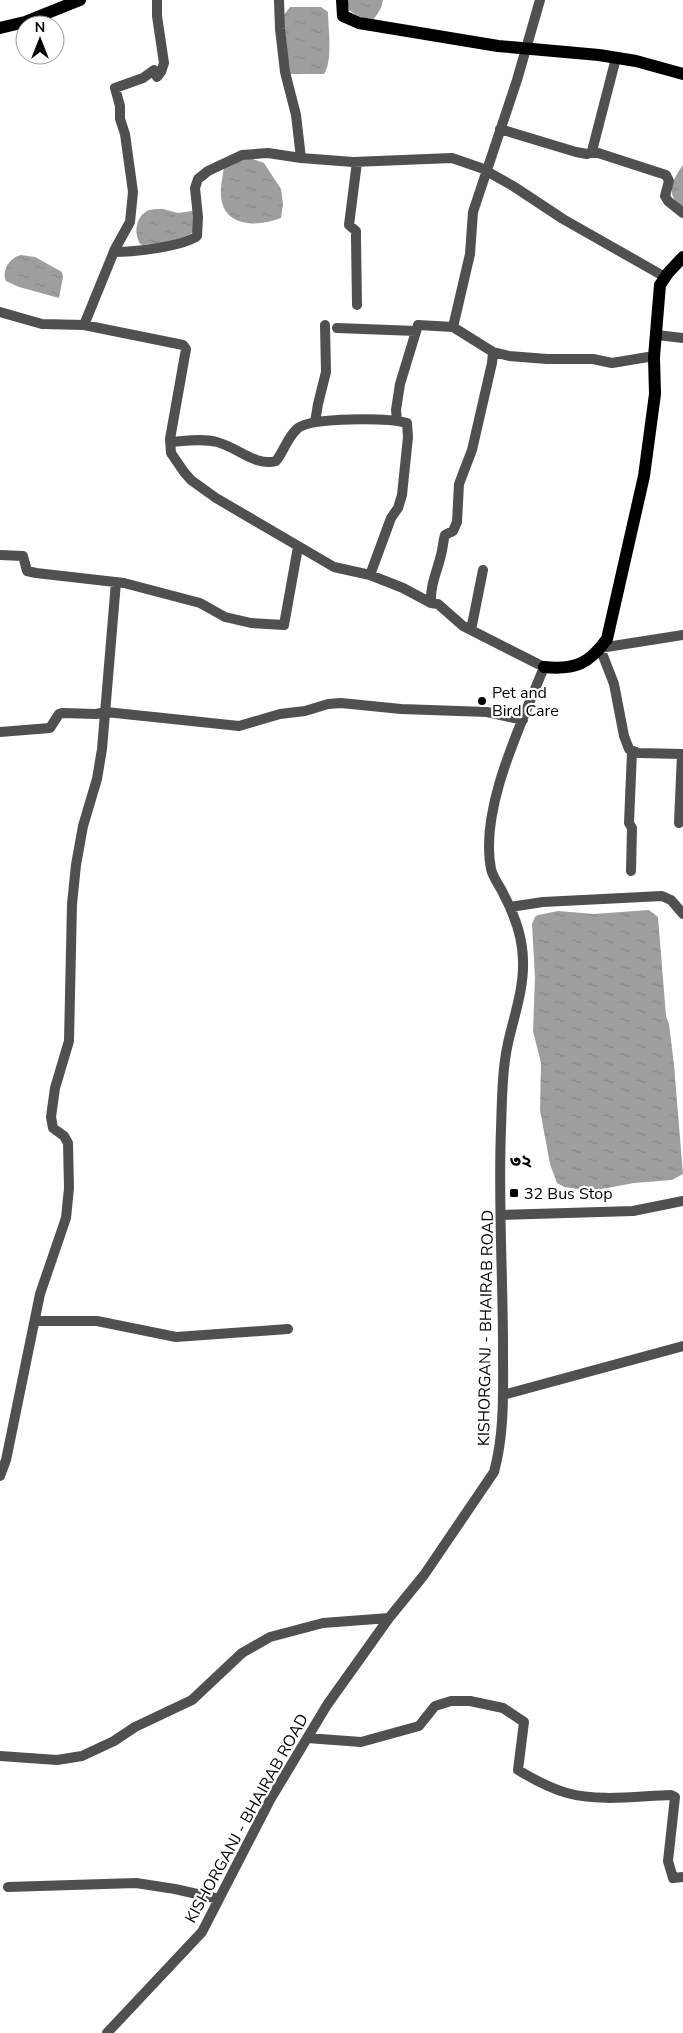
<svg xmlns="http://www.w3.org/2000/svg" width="683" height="2033" font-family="'Nunito Sans','Noto Sans Bengali',sans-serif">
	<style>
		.water { fill: url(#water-ripples) }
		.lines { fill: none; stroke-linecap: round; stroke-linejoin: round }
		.minor { stroke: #505050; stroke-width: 10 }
		.major { stroke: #000; stroke-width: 12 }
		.poi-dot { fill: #000; stroke: #fff; stroke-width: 2 }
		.labels { text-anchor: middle; stroke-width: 4.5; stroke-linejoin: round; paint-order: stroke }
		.poi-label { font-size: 16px; fill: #000; stroke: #fff; text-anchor: start }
		.street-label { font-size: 16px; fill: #000; stroke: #fff }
		.neighbourhood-label { font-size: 18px; font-weight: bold; fill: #000; stroke: #fff }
	</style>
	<defs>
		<pattern id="water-ripples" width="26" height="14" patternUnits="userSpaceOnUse" patternTransform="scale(1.25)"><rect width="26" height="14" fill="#9e9e9e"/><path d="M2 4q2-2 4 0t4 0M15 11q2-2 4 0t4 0" fill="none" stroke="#868686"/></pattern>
	</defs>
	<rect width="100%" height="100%" fill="#fff"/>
	<path class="water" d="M347 0H383L381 8 374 19C365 19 356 16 349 10Z
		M290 7H321L328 12C328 27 333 61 324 74H287L284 15Z
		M250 158 264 163 281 189 283 204 281 218C248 230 214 224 222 180 223 175 223 166 228 163 233 159 244 159 250 158Z
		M683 165V208C664 194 672 181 683 165Z
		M163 209 178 213 193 211 195 230C183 243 160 243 143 245L140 244C134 234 135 218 147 211 151 209 158 209 163 209Z
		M21 255 35 257 62 272 63 277 59 298 19 287 6 281C1 271 10 257 21 255Z
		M649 910 658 917 666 1016 669 1024 674 1065 683 1174 672 1180 634 1183 591 1191 564 1187 557 1183 550 1164 540 1110 541 1063 533 1031 535 978 532 924 535 917 538 915 558 911 594 914Z"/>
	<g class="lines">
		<path class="minor" d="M279 0 280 29 285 72 296 115 301 158
			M616 58 592 151 666 175 669 181 665 196 668 201 683 213
			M500 129 576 152 587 154 594 152
			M114 252C133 252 182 247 197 236L198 217 195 188 198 179 208 171 242 155 268 153 301 158 353 162 452 158 481 168 513 186 563 219 665 277
			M357 305 356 238V231L349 225 357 162
			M0 312 42 324 84 325 183 345 186 349 170 439 171 453 184 472 191 480 216 498 334 567 370 575 403 588 431 603 438 604 463 626 544 667C522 723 479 808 491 869 493 878 500 886 504 895 515 916 523 937 523 961 524 989 514 1016 508 1043 502 1070 502 1101 501 1129 498 1202 503 1275 503 1348 503 1389 505 1432 494 1472L424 1575 389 1618 327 1705 270 1800 202 1932 107 2033
			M84 325 115 249 130 222 133 192 125 134 120 119V106L115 88 143 78 154 70 157 77 161 72 164 63 157 16V0
			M453 327 470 254 473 212 517 80 540 0
			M337 328 416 331
			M657 335 683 338
			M397 420 396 410 400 384 418 325 453 327 493 352 509 356 547 359H593L612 363 654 356
			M315 422 318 404 326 372 325 325
			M170 442C185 441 203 438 217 442 237 447 256 467 276 461 284 451 288 436 298 428 313 417 388 418 407 423L408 437 402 495 398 508 391 518 370 575
			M0 555 23 556 27 571 36 573 32 572
			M36 573 124 583 200 603 225 617 251 623 284 625 298 547
			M431 603C430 585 437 572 441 555 443 548 443 541 445 535L453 531 457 522 459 484 472 450 492 363 493 352
			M471 630 483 570
			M683 635 600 648 614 684 624 736 629 749 638 753 683 754
			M0 732 50 728 59 714 62 713 96 714 106 712 239 726 280 714 305 711 328 704 341 703 401 709 487 712 523 720
			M679 823 682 754
			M631 871 632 828 629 823 632 752
			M510 907 543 902 662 896 671 900 683 914
			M501 1215 633 1211 683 1201
			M36 1321H97L176 1337 288 1329
			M503 1395 683 1346
			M0 1476 6 1460 40 1294 66 1218 69 1188 68 1143 64 1136 53 1128 51 1117 55 1088 69 1041 72 904 76 865 83 826 97 779 102 749 116 582
			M307 1738 361 1742 419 1726 435 1706 451 1701H470L503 1708 524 1722 518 1770C533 1779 549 1788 567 1793 599 1802 638 1796 671 1795L675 1797 668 1861 673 1878 683 1877
			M0 1756 57 1760 82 1756 114 1741 135 1727 192 1700 242 1653 270 1637 323 1623 389 1618
			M8 1887 136 1883 175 1889 219 1899"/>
		<path class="major" d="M342 0 343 16 359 23 498 46 599 55 636 61 683 74
			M0 28 25 22 80 0
			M544 667C575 670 589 664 607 639L644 476 655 394 654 357 660 285 668 273 683 257"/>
	</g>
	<g class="poi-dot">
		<circle cx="482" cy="701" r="5"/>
		<rect x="509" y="1188" width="10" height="10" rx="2.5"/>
	</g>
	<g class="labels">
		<g class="poi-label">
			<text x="492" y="698">Pet and<tspan x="492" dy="18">Bird Care</tspan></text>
			<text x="524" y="1199">32 Bus Stop</text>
		</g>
		<g class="street-label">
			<text transform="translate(485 1328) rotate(-89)" y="6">KISHORGANJ - BHAIRAB ROAD</text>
			<text transform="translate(246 1818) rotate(-61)" y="6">KISHORGANJ - BHAIRAB ROAD</text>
		</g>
		<g class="neighbourhood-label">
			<text x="521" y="1167">৩২</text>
		</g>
	</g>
	<g transform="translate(40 40)"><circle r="24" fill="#ffffff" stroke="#999999"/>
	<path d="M0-4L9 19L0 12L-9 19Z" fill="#000000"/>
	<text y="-8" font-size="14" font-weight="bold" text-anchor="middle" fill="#000000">N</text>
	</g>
</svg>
